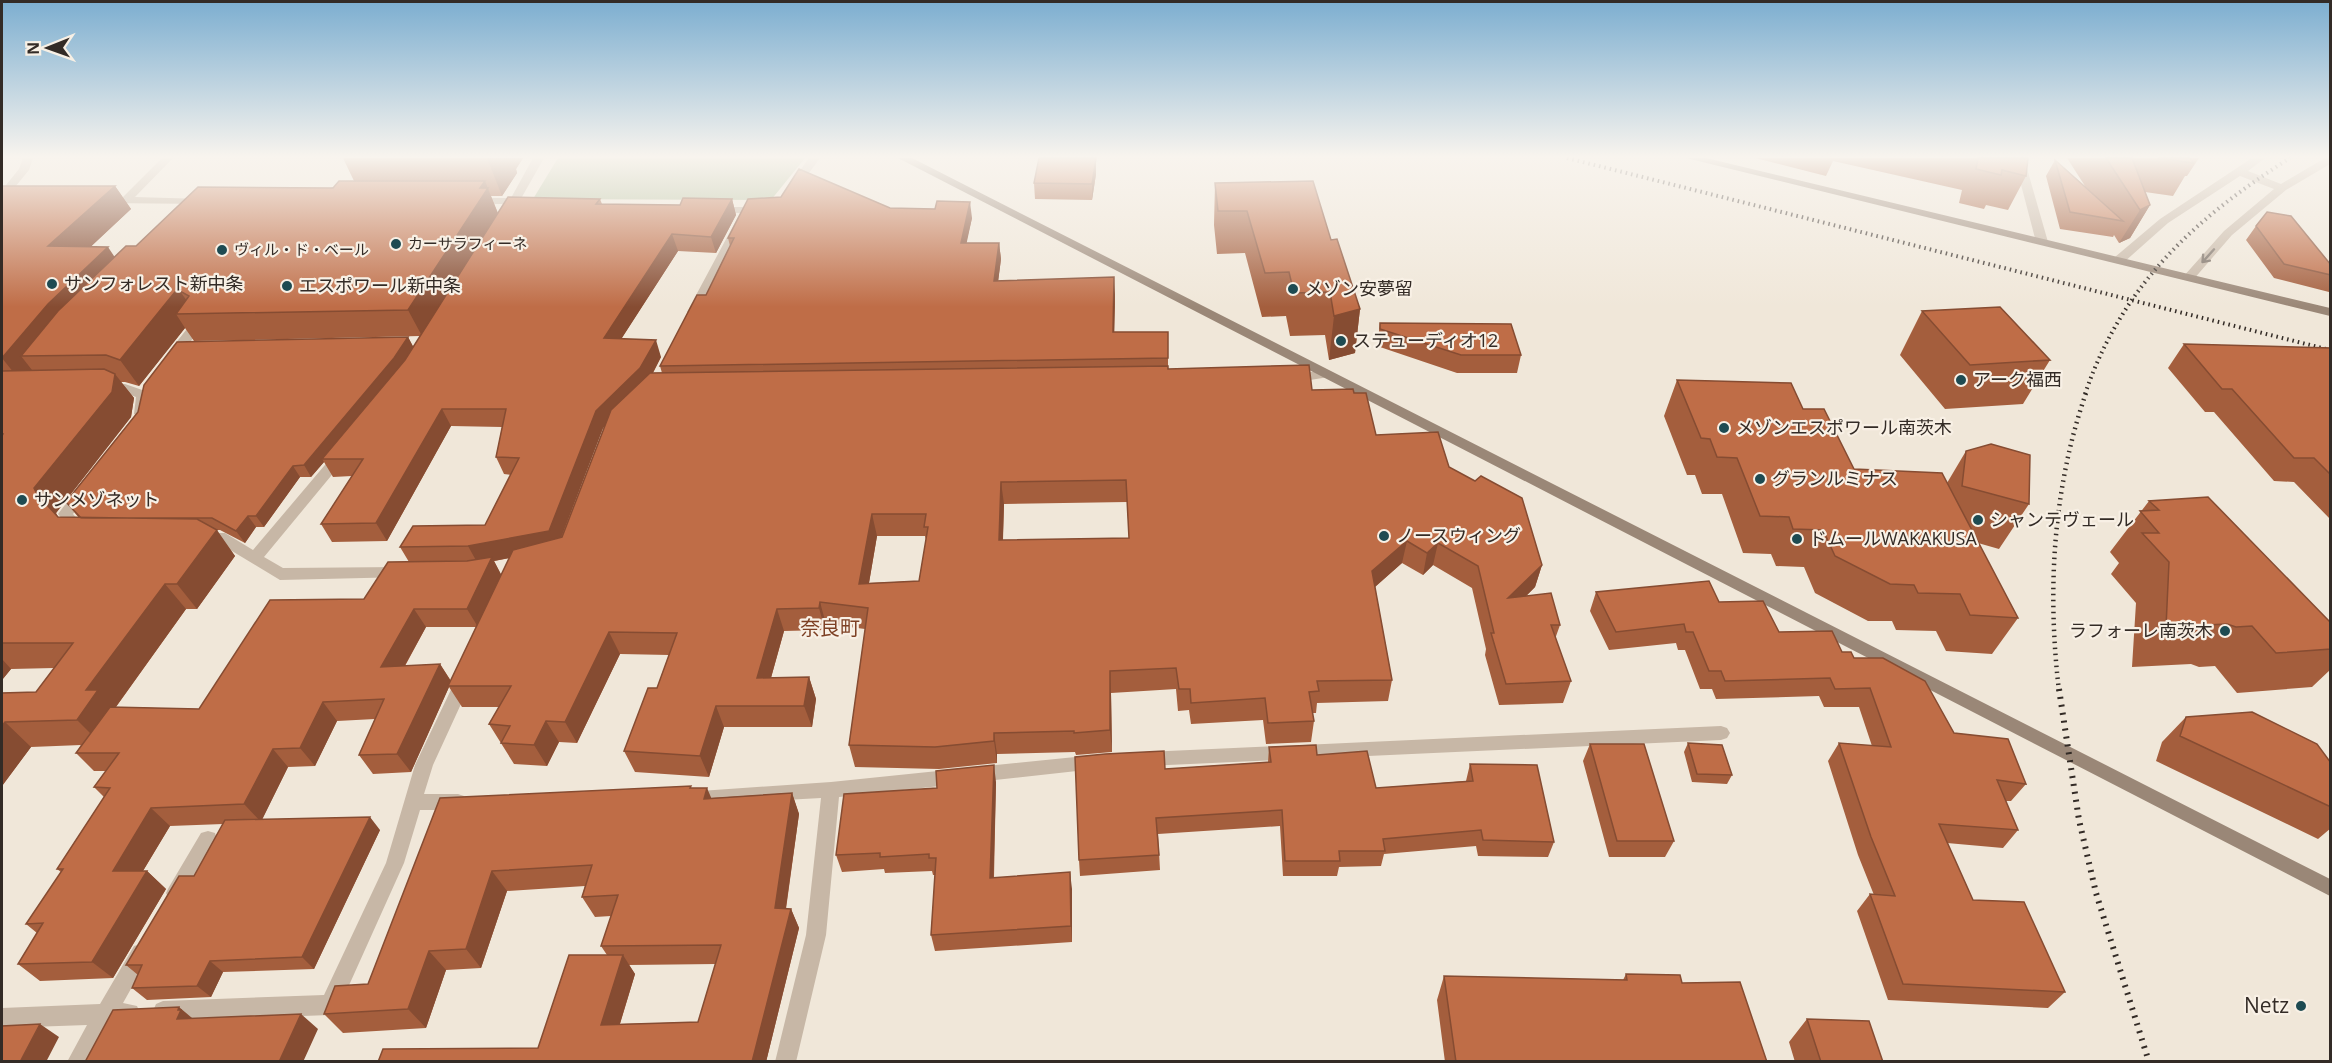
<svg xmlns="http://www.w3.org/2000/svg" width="2332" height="1063" font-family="'Open Sans','Noto Sans JP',sans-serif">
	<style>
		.green { fill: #afbd9a }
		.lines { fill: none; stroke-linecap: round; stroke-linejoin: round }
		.street { fill: #c7b7a6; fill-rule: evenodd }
		.secondary { fill: #9a8777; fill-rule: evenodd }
		.rail-far2 { stroke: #332b26; stroke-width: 4; stroke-dasharray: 1.5 4; stroke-linecap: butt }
		.rail-far1 { stroke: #332b26; stroke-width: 4.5; stroke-dasharray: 1.5 4.5; stroke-linecap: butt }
		.rail { stroke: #332b26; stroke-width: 6; stroke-dasharray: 2 6; stroke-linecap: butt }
		.wall { fill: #a45e3d; fill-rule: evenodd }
		.shaded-wall { fill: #864c32 }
		.building { fill: #bf6d47; stroke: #864c32; stroke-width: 1.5; fill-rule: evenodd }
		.oneway { stroke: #766a60 }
		.poi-dot { fill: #1e4b52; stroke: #f8f0e5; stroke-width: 2 }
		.labels { text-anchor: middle; stroke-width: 4.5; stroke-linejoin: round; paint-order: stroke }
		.far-poi-label { font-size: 15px; fill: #332b26; stroke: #f8f0e5; text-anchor: start }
		.poi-label { font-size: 18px; fill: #332b26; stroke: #f8f0e5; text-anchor: start }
		.neighbourhood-label { font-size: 20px; fill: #7d4024; stroke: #f8f0e5 }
		.near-poi-label { font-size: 21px; fill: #332b26; stroke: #f8f0e5; text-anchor: end }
	</style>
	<rect width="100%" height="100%" fill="#f0e7d9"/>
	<path class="green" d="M558 158H805L771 200 533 199Z"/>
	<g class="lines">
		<path class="street" d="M23 158H33L29 170 6 198 2 199V190L19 169Z
			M162 158H173L135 197 203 199 207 200V204L104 203 98 200 104 197H123Z
			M533 158H544L514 211H506L504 209 507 204H473L467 201 473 198H511Z
			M809 158H820L797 189H789L788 187Z
			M2014 158H2024L2048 242 2046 244 2042 245 2036 242Z
			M2252 158H2265L2248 171 2281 184 2325 158H2330V164L2286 190 2232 235 2193 280H2185L2183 277 2224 231 2274 189 2240 176 2168 223 2123 263H2115V257L2160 219Z
			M715 207H747L753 210 699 312 693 316 687 312 740 213 711 212 709 210Z
			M198 319 204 323 202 326 177 360H167L166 357 167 354 194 320Z
			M1324 370 1329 371 1331 374 1329 377 1291 383 1284 379 1291 375Z
			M107 384H125L148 392 150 395 146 417 141 418 134 414 136 397 123 392 102 391 100 388 102 385Z
			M340 451 345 453 347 456 345 459 264 557 283 568 401 567 406 569 409 573 406 577 280 580 217 542 199 541 196 537 199 533H225L253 550 335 453Z
			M82 488 89 493 73 514 89 532 81 537 76 536 58 514 77 489Z
			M464 673 470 675 472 680 433 765 424 794H458L464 796 467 802 464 808 458 810H420L404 863 337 1012 330 1015 163 1021 156 1018 153 1011 156 1004 163 1001 324 995 386 863 415 765 458 675Z
			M1721 726 1727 728 1730 733 1727 738 1721 740 1146 766 1140 764 1137 759 1140 754 1146 752Z
			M1095 755 1101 757 1104 762 1101 767 1095 769 839 797 826 935 796 1062H775L806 935 821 798 692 805 686 802 683 797 686 792 831 782Z
			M208 831 215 833 217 839 215 845 183 899 176 902 169 899 166 893 169 887 201 833Z
			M141 944 148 946 151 953 123 1003 137 1006 140 1013 137 1020 130 1023 111 1024 89 1062H67L87 1025 2 1028V1008L100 1004 134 946Z"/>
		<path class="secondary" d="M898 158H912L2330 879V896Z
			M1686 158H1706L2330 308V316Z"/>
		<path class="rail-far2" d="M1567 158 2330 350
			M2085 394C2122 285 2195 218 2290 158"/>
		<path class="rail-far1" d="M2059 691C2047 590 2053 488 2086 393"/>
		<path class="rail" d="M2059 689 2079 820 2096 893 2149 1062"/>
	</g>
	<path class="wall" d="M343 158H523L516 169 517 173 502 196H491L498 213 600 199 602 204 680 205 732 199 736 215 716 253 678 251 621 339 661 357 653 373H662L660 366 706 295 730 246 728 238 890 208 972 218 966 243H999L1001 259 998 281 1115 294 1114 332H1168V369L1312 390 1354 393 1376 435 1449 467 1542 565 1535 587 1526 596 1560 625 1555 639 1571 681 1563 703 1499 705 1485 655 1486 649 1472 588 1433 565 1423 575 1402 563 1375 587 1392 680 1388 701 1317 703 1316 713H1312L1314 721 1311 742 1266 744 1263 720 1191 724 1189 710 1178 711 1176 689 1111 693 1112 752 1076 755 1075 752 997 754V763L939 769 855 767 849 745 865 629 826 624 825 630 784 631 771 678 809 677 816 699 812 727H724L709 777 635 772 624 751 657 688 669 655 620 654 577 743 559 742 547 766 514 764 489 724 499 707H462L449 687 411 772 373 774 359 755 375 719 337 721 315 766 288 767 262 819 380 830 314 969 223 972 211 997 147 1000 132 988 138 975 126 965 194 876 223 824 170 826 143 871H147L166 889 113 978 40 981 18 964 37 933 26 924 61 872 57 869 104 797 94 787 106 771H94L76 753 81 745 31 747 2 786V693L36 692 54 668 11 669 2 680V186H115L131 209 90 247 115 257 136 246 354 181ZM185 328 194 341 420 336 413 347 408 337 138 412 66 502 79 518 58 517 56 513 131 417 134 398 121 382H125L139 386ZM451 426 502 427 496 457 504 474 511 475 485 525 400 547 409 562 364 599 199 709 116 707 186 609H197L235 556 215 530H220L245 543 256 527H264L300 477H311L324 462 333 477 352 476 321 524 332 542 387 541ZM605 426 562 536 603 428ZM1127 502 1129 538 1003 540 1004 504ZM877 536H925L926 540 919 581 869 583ZM510 558 501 575 494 561ZM426 627H476L451 681 440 664 405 666Z
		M1096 158V174L1092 200 1035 199 1034 183Z
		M1755 158H2028L2026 176 2008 210 1986 205 1984 209 1959 203 1962 190 1833 161 1826 176Z
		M2067 158H2199L2187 176H2185L2173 196 2145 192 2150 205 2130 238 2119 243 2114 235 2113 237 2060 229 2046 176 2055 160 2085 186Z
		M1215 183 1331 240 1360 309 1355 353 1329 360 1325 335 1290 336 1286 316 1262 317 1245 253 1217 254 1214 225Z
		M2256 226 2331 265V290L2329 292 2274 278 2246 240Z
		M1922 311 2050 360 2023 404 1945 409 1900 355Z
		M1380 323 1521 355 1517 373H1457L1377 346Z
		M2184 344 2331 348V520L2294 482 2274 481 2214 412H2205L2168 368Z
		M1677 380 1803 409 1854 469 1947 483 1966 451 2029 504 1999 549 1978 543 2018 618 1992 654 1946 651 1936 631 1896 630 1892 621H1868L1815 593 1804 567 1776 566 1771 554 1743 553 1722 494H1702L1695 475H1687L1664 416Z
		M2149 501 2331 623V669L2312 687 2237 693 2215 666 2199 667 2191 664 2132 667 2136 603 2111 574 2119 563 2110 552Z
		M1596 592 1719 602 1779 632 1842 652 1854 658 1954 733 2026 784 2011 801H2005L2018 830 2003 848 1947 843 1973 900 2065 992 2048 1008 1888 1000 1857 911 1870 894 1874 895 1858 855 1828 761 1839 743 1872 746 1859 707H1824L1819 696 1716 699 1712 689H1700L1685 650H1678L1676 643 1609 650 1590 611Z
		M2186 717 2331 763V828L2318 839 2156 761 2162 742Z
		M1688 743 1732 775 1727 784 1692 782 1684 752Z
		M1590 744 1674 841 1665 857H1609L1583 761Z
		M1269 747 1317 755 1376 788 1466 781 1470 764 1554 842 1548 857 1478 856 1476 846 1384 854 1381 866 1339 867 1337 876H1283L1280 826 1158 834 1160 870 1080 876 1079 860 1165 769 1268 762Z
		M996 782 994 877 1072 889V942L935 951 931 935 935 875H933L932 871 885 873 884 869 842 872 836 855 937 788Z
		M692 788 711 798 792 793 799 814 786 909H791L799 928 766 1062 538 1048 607 955 601 946 611 916 595 917 582 897 585 886 507 891 481 968 446 970 426 1028 343 1033 324 1014 368 984 440 798ZM716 964 698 1022 620 1024 635 974 629 965Z
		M1626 974 1682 983 1767 1062H1445L1437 1000 1444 976 1623 980Z
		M1807 1019 1883 1062H1795L1789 1042Z"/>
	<path class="shaded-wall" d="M487 158H523L516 169 517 173 502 196Z
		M1096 158V174L1092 200V184Z
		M485 181 498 214 422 336 408 310Z
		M115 186 131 209 65 271 48 246Z
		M732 199 736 215 716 253 711 237Z
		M970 202 972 218 963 260 961 243Z
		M2150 205 2130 238 2119 243 2140 210Z
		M672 234 678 251 611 355 604 338Z
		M999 243 1001 259 996 298 994 281Z
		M108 247 124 271 21 356 32 370 22 383 2 358 48 304Z
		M1114 277 1115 294 1114 349 1113 332Z
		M180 291 196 314H176L185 328 139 386 120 360 175 292Z
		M1360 309 1355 353 1329 360 1334 316Z
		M408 337 414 348 400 370 322 459 324 462 311 477 304 465Z
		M656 340 661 357 646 386 603 428 557 548 494 561 502 576 478 627 467 609 478 564 468 546Z
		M115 374 134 398 131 417 56 513 58 520 37 494 34 488Z
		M442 409 451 426 387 541 376 523Z
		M293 466 300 477 264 527 256 516Z
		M1001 482 1004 504 1002 562 999 540Z
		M872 514 877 536 865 606 859 584Z
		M248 516 256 527 245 543 236 531Z
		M217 530 235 556 197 609 177 584Z
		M1407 541 1402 563 1368 593 1372 571Z
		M1438 543 1433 565 1423 575 1427 553Z
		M1542 565 1535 587 1502 620 1508 598Z
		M165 584 186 609 115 708 102 745 77 720 86 690Z
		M820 602 826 624 825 630 819 608Z
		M414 609 426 627 394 685 381 667Z
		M777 609 784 631 765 699 757 678Z
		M609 632 620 654 577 743 565 722Z
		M2 659 11 669 2 680Z
		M440 664 452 683 448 686 449 687 411 772 397 754Z
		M1110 671 1111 693 1112 752 1110 730Z
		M809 677 816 699 812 727 804 706Z
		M323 702 337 721 315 766 300 748Z
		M716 706 724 727 709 777 700 756Z
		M546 721 559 742 547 766 534 745Z
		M5 722 31 747 2 786V726Z
		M994 733 997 754V763L994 741Z
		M273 749 288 767 261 822 244 804Z
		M994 765 996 782 993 894 990 878Z
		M707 788 716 809 704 799Z
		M792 793 799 814 783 928 775 908Z
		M151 808 170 826 132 889 113 871Z
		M370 817 380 830 314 969 302 957Z
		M147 871 166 889 113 978 92 962Z
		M492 871 507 891 481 968 466 949Z
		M1070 872 1072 889V942L1071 926Z
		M791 909 799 928 766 1062H752Z
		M429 951 446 970 426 1028 408 1009Z
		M623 955 635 974 614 1043 601 1025Z
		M210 961 223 972 211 997 197 986Z
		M179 1007 198 1023 177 1019 178 1010Z
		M301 1014 318 1029 303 1062H279Z
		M40 1024 59 1037 46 1062H20Z"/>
	<path class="building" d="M1039 158H1096L1092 184 1034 183Z
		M1978 158H2028L2026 176 2002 170 2001 175 1976 169Z
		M2106 158H2132L2150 205 2140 210Z
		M2158 158H2190L2193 163Z
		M2055 160 2123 221 2070 212Z
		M799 169 890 208 935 209 937 201 970 202 961 243H999L994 281 1114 277 1113 332H1168V358L660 366 697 295H706L734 238H728L748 199 781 197Z
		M339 181H485L480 188H488L408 310 176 314 189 296 180 291 175 292 120 360 106 355 21 356 58 311 126 246H136L198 187 333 188Z
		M1313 181 1331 240 1337 239 1360 309 1334 316 1330 292 1294 293 1289 272 1265 273 1247 211H1218L1215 183Z
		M2 186H115L48 246 108 247 48 304 2 358Z
		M508 197 600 199 596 204 680 205 683 198 732 199 711 237 672 234 604 338 656 340 640 368 596 411 549 531 468 546 400 547 413 526 485 525 519 458 496 457 506 409H442L376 523 321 524 363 459H322L405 360Z
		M2267 212 2291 216 2331 265V275L2284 264 2256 226Z
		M2000 307 2050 360 1970 365 1922 311Z
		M1380 323 1511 324 1521 355H1461L1380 329Z
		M408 337 394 358 304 465 293 466 256 516H248L236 531 212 518H81L66 502 138 412 144 385 177 342Z
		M2184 344 2331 348V475L2314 458H2294L2232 389H2222Z
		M1309 365 1312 390 1353 389 1354 393H1366L1376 435 1438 432 1449 467 1475 481 1481 476 1522 498 1542 565 1508 598 1551 593 1560 625H1551L1571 681 1506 684 1491 633H1494L1478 566 1438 543 1427 553 1407 541 1372 571 1392 680 1317 681 1319 691 1309 692 1314 721 1268 723 1265 698 1191 703 1190 689H1179L1176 668 1110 671V730L1074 733V731L994 733V741L935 747 849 745 868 608 820 602 819 608 777 609 757 678 809 677 804 706H716L700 756 624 751 648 688H657L677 633 609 632 565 722 546 721 534 745 501 743 510 726 489 724 511 686H448L513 550 562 537 611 410 650 373 1168 366V369ZM1126 480 1129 538 999 540 1001 482ZM872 514H926L924 527H928L919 581 859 584Z
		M104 369 115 374 112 392 34 488 37 494 58 517 197 519 217 530 177 584H165L86 690H98L77 720 5 722 2 726V693L36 692 73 643H2V436L3 434H2V371Z
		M1677 380 1791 383 1803 409H1824L1854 469 1942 473 2018 618 1970 615 1960 594 1918 593 1914 585 1890 584 1835 556 1823 530 1793 529 1789 517 1760 516 1737 458 1717 457 1710 439 1701 438Z
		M1991 444 2030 455 2029 504 1962 486 1966 451Z
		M2208 497 2331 623V649L2276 653 2252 626 2236 627 2227 624 2166 627 2169 562 2142 533H2159L2140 511 2159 510 2149 501Z
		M492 557 467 609H414L381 667 440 664 397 754 359 755 384 699 323 702 300 748 273 749 244 804 151 808 113 871H147L92 962 18 964 43 923 26 924 63 869H57L110 788 94 787 119 753H76L110 707 199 709 270 600 364 599 388 562 467 561Z
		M1709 581 1719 602 1763 601 1779 632 1832 631 1842 652H1851L1854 658H1883L1925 681 1954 733 2008 739 2026 784 1997 780 2018 830 1939 824 1973 900 2024 902 2065 992 1903 984 1870 894 1895 896 1871 837 1839 743 1891 747 1870 688 1835 689 1830 678 1725 681 1721 671H1709L1693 632H1686L1684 624 1616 632 1596 592Z
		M2252 712 2317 744 2331 763V807L2180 736 2186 717Z
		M1688 743 1722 745 1732 775 1697 774Z
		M1590 744H1644L1674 841H1617Z
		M1316 745 1317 755 1367 751 1376 788 1473 781 1470 764 1537 765 1554 842 1483 840 1481 830 1383 839 1385 851H1339L1340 861H1285L1282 810 1156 818 1159 855 1079 860 1075 757 1105 754 1164 751 1165 769 1271 762 1269 747Z
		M994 765 990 878 1070 872 1071 926 931 935 936 858H929V854L880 857V853L836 855 844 794 937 788 936 771Z
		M691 786 690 788H707L704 799 792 793 775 908 791 909 752 1062H378L383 1049 538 1048 569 955H623L601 1025 698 1022 721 945 601 946 618 895 582 897 592 865 492 871 466 949 429 951 408 1009 324 1014 335 986 368 984 440 798Z
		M370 817 302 957 210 961 197 986 132 988 142 965H126L179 876H194L225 820Z
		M1626 974 1680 975 1682 983 1740 982 1767 1062H1456L1444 976 1627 980Z
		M179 1007 178 1010H181L177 1019 301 1014 279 1062H85L113 1010Z
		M1807 1019 1869 1021 1883 1062H1821Z
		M40 1024 20 1062H2V1026Z"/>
	<defs><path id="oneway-shaft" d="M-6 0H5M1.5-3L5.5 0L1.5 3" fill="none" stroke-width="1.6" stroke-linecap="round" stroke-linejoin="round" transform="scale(1.5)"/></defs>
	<use class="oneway" href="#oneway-shaft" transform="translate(2208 256) rotate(132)"/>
	<linearGradient id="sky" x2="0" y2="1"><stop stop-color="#7caed0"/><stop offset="0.51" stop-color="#f8f4ee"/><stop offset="1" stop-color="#f8f4ee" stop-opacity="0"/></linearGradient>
	<rect width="2332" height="307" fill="url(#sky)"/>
	<g class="poi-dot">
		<circle cx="396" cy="244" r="6"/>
		<circle cx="222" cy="250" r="6"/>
		<circle cx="52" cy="284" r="6"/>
		<circle cx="287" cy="286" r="6"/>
		<circle cx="1293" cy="289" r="6"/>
		<circle cx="1341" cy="341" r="6"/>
		<circle cx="1961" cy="380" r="6"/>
		<circle cx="1724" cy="428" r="6"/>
		<circle cx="1760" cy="479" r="6"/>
		<circle cx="22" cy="500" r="6"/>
		<circle cx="1978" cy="520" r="6"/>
		<circle cx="1384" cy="536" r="6"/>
		<circle cx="1797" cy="539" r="6"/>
		<circle cx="2225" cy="631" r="6"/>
		<circle cx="2301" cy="1006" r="6"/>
	</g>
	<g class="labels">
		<g class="far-poi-label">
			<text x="408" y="249">カーサラフィーネ</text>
			<text x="234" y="255">ヴィル・ド・ベール</text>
		</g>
		<g class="poi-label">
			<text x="64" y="290">サンフォレスト新中条</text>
			<text x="299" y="292">エスポワール新中条</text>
			<text x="1305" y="295">メゾン安夢留</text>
			<text x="1353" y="347">ステューディオ12</text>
			<text x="1973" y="386">アーク福西</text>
			<text x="1736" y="434">メゾンエスポワール南茨木</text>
			<text x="1772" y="485">グランルミナス</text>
			<text x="34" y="506">サンメゾネット</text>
			<text x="1990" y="526">シャンテヴェール</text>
			<text x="1396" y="542">ノースウィング</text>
			<text x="1809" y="545">ドムールWAKAKUSA</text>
			<text x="2213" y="637" text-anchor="end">ラフォーレ南茨木</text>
		</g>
		<g class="neighbourhood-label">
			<text x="830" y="635">奈良町</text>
		</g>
		<g class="near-poi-label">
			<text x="2289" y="1013">Netz</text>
		</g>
	</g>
	<rect width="2332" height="1063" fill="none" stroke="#332b26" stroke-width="6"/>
	<g transform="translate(48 48) rotate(269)" stroke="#f8f0e5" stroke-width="4.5" paint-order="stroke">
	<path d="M0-4.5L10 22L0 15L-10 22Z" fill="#332b26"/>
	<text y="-9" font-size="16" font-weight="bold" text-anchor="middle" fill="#332b26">N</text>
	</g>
</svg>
